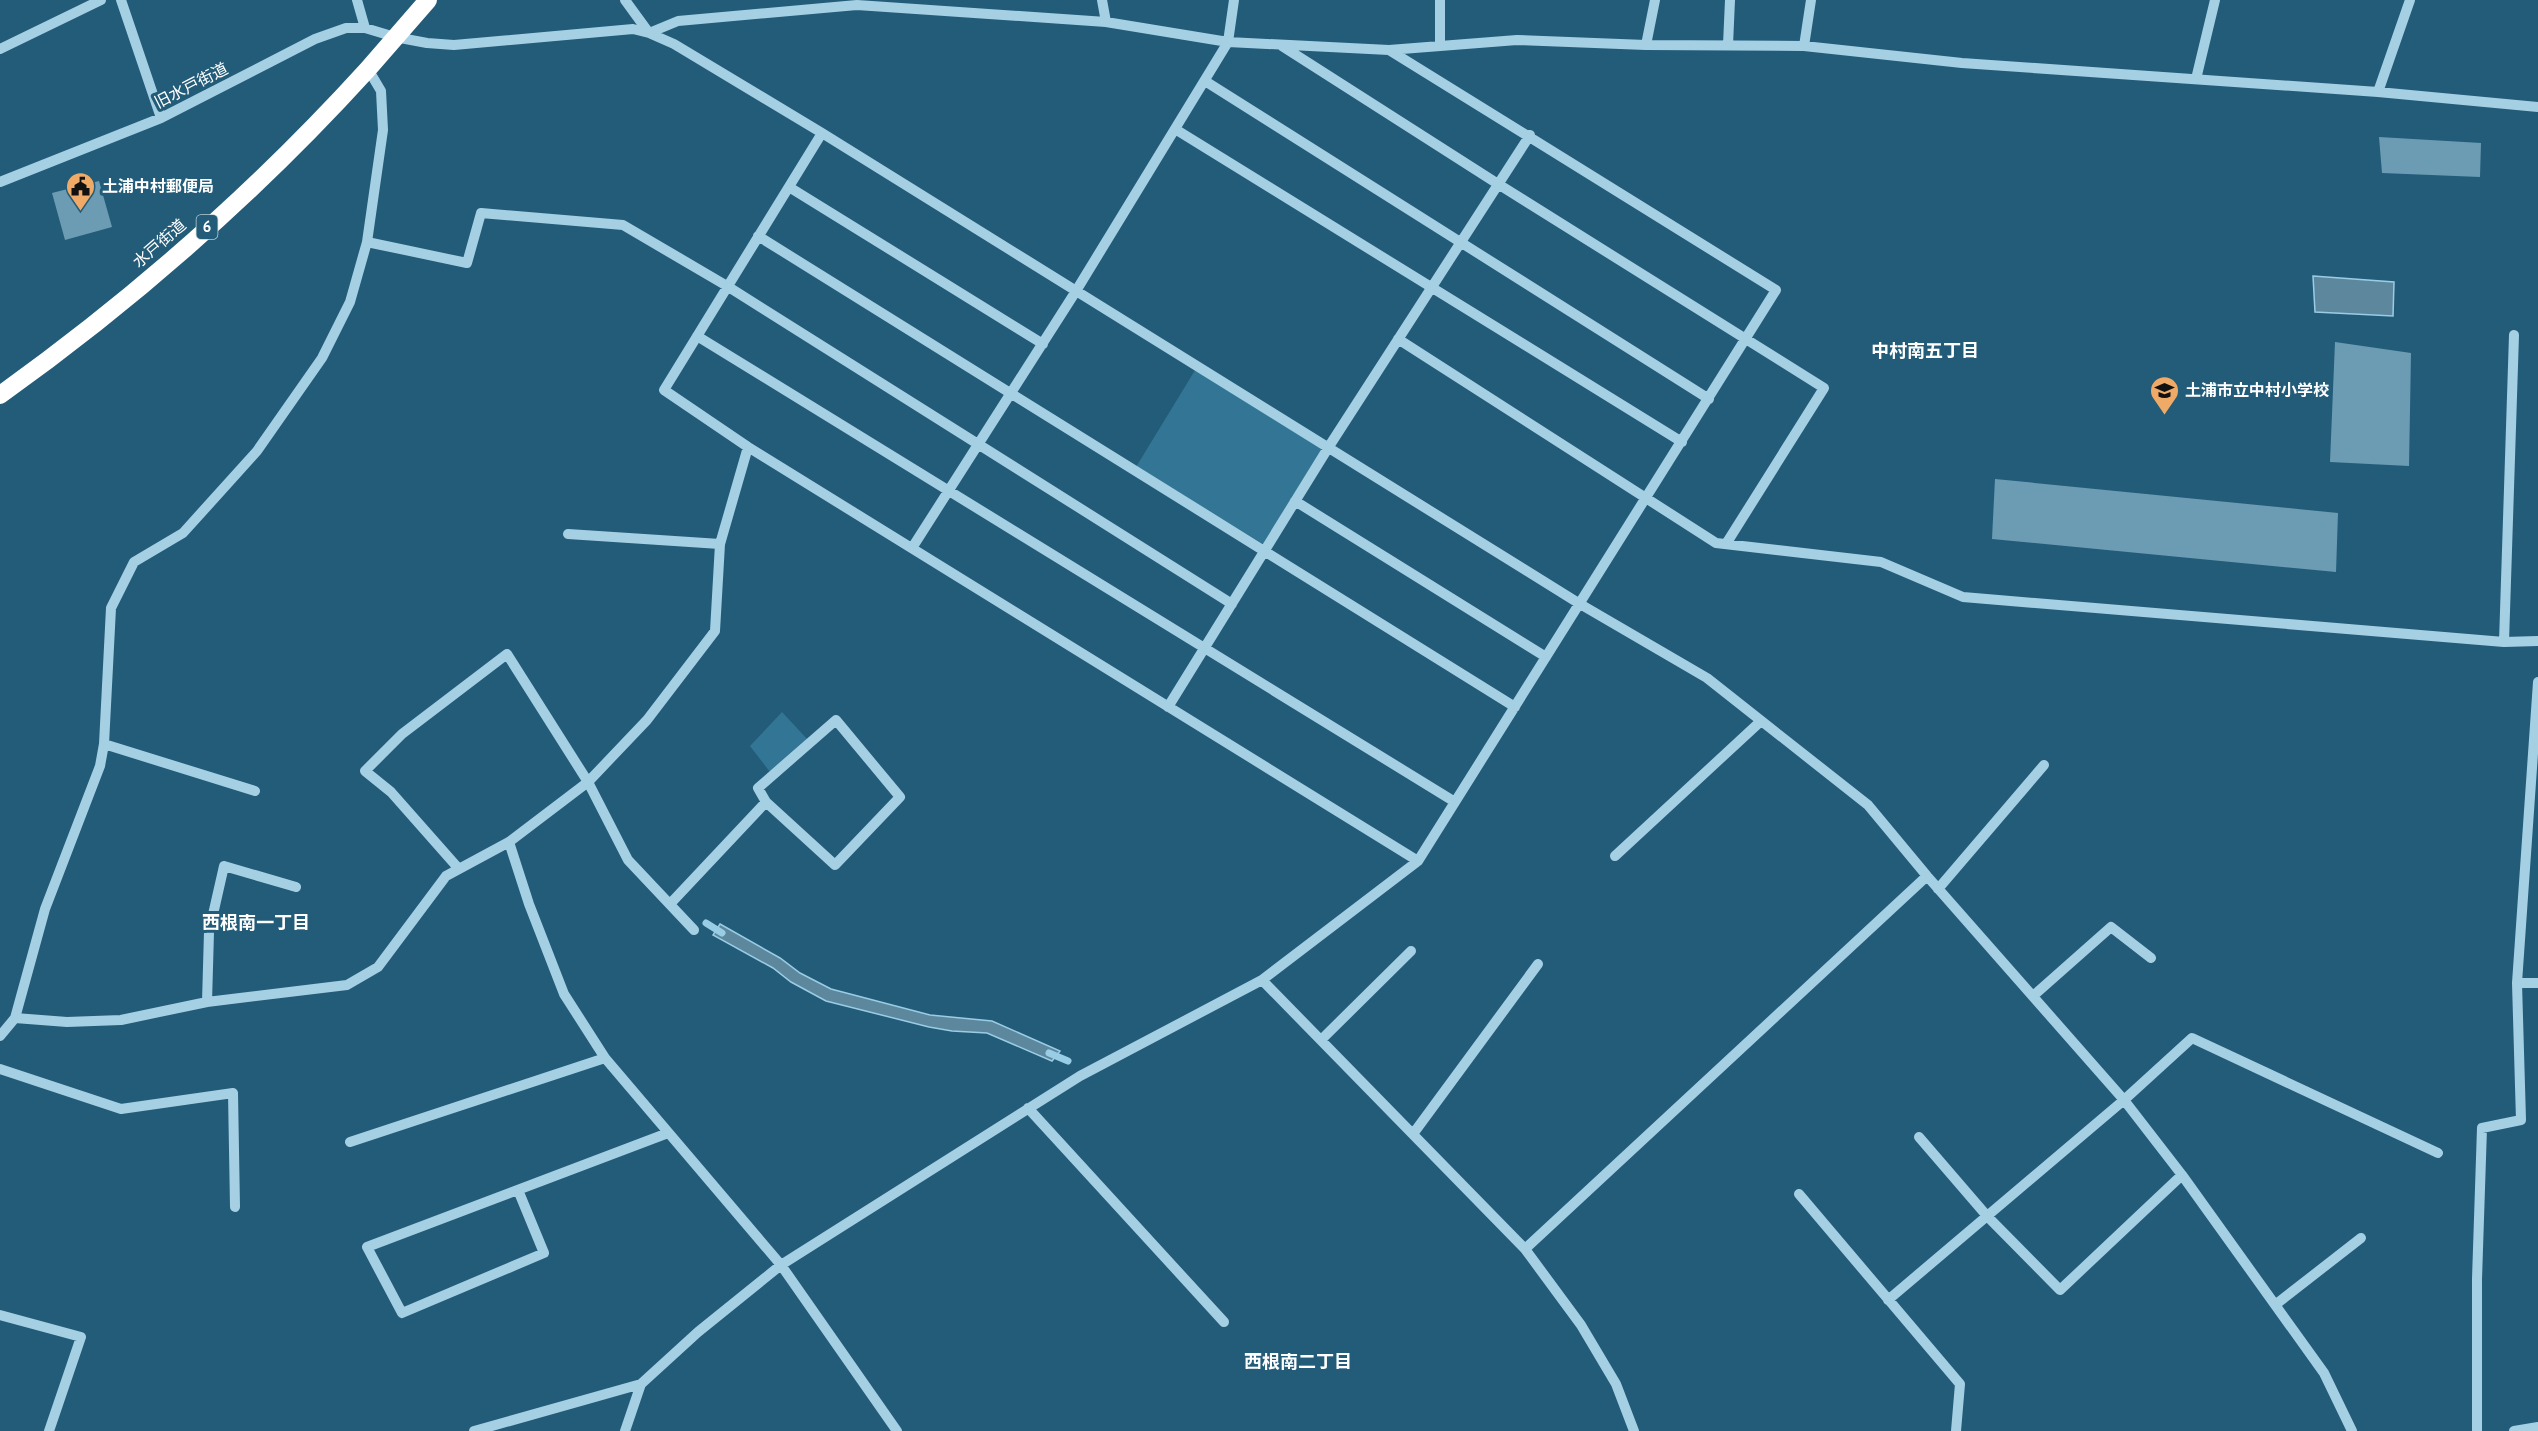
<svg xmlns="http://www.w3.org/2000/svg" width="2538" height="1431" font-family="'PT Sans','Noto Sans JP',sans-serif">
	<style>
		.green { fill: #337595 }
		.water { fill: #5d879c; stroke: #99cde5; stroke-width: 1.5 }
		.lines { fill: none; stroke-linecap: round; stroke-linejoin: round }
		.stream { stroke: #99cde5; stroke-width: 7 }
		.building { fill: #6c9cb3 }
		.minor { stroke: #a5d0e4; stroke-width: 10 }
		.highway { stroke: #fff; stroke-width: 18 }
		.labels { text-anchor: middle; stroke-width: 6; stroke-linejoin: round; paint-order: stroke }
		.shield { fill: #235c79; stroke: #bdced7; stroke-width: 1.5 }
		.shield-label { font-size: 15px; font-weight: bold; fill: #fff }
		.street-label { font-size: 16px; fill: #fff; stroke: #235c79 }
		.poi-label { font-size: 16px; font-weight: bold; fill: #fff; stroke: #235c79; text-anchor: start }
		.neighbourhood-label { font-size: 18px; font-weight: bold; fill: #fff; stroke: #235c79 }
	</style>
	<rect width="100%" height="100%" fill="#235c79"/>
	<path class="green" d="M1197 367 1324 445 1263 544 1136 467Z
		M782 712 808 740 770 772 750 746Z"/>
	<path class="water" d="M2313 276 2394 282 2393 316 2315 312Z
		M720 924 780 958 800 973 831 989 930 1015 992 1021 1060 1051 1052 1061 987 1033 952 1031 929 1027 826 1001 791 982 773 968 713 935Z"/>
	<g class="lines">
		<path class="stream" d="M706 923 722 933
			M1049 1053 1068 1061"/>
	</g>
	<path class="building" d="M2379 137 2481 143 2480 177 2382 173Z
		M99 181 112 227 65 240 52 193Z
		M2335 342 2411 353 2409 466 2330 462Z
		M1995 479 2338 513 2336 572 1992 539Z"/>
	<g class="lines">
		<path class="minor" d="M121 0 161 118
			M357 0 365 28
			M625 0 649 33
			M1102 0 1106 22
			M649 33 678 21 857 5 1106 22 1228 42 1389 50 1517 40 1646 45 1804 46 1962 63 2378 92 2538 107
			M1440 45V0
			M1646 45 1655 0
			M1728 45 1730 0
			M1282 46 1498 184 1824 388 1726 544
			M1804 46 1811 0
			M0 49 101 0
			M2196 79 2215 0
			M1205 81 1709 399
			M2378 92 2410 0
			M1175 129 1682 442
			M822 133 664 390 748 447 1418 861
			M0 182 161 118 315 39 346 28H365L395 37 427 43 454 45 633 29 649 33 674 44 822 133 1580 604 1707 678 1868 805 1927 876 2124 1100 2182 1175 2324 1373 2352 1431
			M789 187 1043 344
			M758 236 1515 707
			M367 242 467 263 481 213 623 225 727 286 1232 604
			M697 336 1455 802
			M1398 339 1716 543 1881 562 1963 597 2504 642 2538 641
			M1295 501 1546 657
			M568 534 720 544
			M912 548 1076 291 1228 42 1234 0
			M2504 642 2514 335
			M1168 707 1328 448 1530 135
			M104 744 255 791
			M509 842 529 904 564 994 605 1058 781 1265 897 1431
			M1615 856 1761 721
			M459 869 391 792 365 771 402 734 507 654 588 782 628 860 694 930
			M1938 889 2044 765
			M670 904 766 802 758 788 836 720 900 797 835 865 766 802
			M1262 980 1525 1249 1581 1325 1616 1384 1634 1431
			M2517 983H2538
			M2033 996 2111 927 2151 958
			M207 1002 209 932 224 866 296 887
			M15 1018 67 1022 121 1020 207 1002 347 985 378 967 446 876 509 842 588 782 647 720 715 631 720 544 748 447
			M0 1036 15 1018 45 909 100 766 104 744 111 608 134 562 183 533 257 451 322 358 350 302 367 242 383 130 381 91 368 69
			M1321 1040 1411 951
			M0 1069 121 1109 233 1093 235 1207
			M1028 1108 1224 1322
			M1413 1134 1538 964
			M1919 1137 1987 1216 2060 1290 2182 1175
			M350 1142 605 1058
			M518 1190 544 1253 402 1313 367 1247 668 1133
			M1799 1194 1960 1384 1956 1431
			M1525 1249 1927 876
			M1888 1300 2124 1100 2192 1038 2438 1153
			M2275 1305 2361 1238
			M0 1315 81 1337 49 1431
			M474 1431 641 1384 698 1332 781 1265 1080 1076 1262 980 1418 861 1776 290 1389 50
			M625 1431 641 1384
			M2477 1431V1279L2482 1128 2521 1120 2517 983 2538 682
			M2514 1431 2538 1427"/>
		<path class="highway" d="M0 395C133 300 258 190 368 69 388 46 408 23 428 0"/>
	</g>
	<defs>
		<symbol id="civic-pin" viewBox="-11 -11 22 30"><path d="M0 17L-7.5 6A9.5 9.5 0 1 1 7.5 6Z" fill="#efaa68" stroke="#235c79"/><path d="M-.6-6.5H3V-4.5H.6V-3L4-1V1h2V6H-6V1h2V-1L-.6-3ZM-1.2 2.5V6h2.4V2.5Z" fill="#111"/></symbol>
		<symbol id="school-pin" viewBox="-11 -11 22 30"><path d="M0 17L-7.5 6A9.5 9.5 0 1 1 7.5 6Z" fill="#efaa68" stroke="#235c79"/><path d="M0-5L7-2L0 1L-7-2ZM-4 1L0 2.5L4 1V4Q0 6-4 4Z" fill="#111"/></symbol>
	</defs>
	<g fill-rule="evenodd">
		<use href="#civic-pin" x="64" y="170" width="33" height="45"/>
		<use href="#school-pin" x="2148" y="374" width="33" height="45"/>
	</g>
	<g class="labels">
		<rect class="shield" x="196.5" y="215" width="21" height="24" rx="4.5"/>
		<g class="shield-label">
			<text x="207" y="232">6</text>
		</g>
		<g class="street-label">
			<text transform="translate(191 85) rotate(-27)" y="6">旧水戸街道</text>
			<text transform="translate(159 243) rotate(-41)" y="6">水戸街道</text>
		</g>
		<g class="poi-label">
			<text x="102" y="192">土浦中村郵便局</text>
			<text x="2185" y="396">土浦市立中村小学校</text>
		</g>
		<g class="neighbourhood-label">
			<text x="1925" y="357">中村南五丁目</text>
			<text x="256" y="929">西根南一丁目</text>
			<text x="1298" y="1368">西根南二丁目</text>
		</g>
	</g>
</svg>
